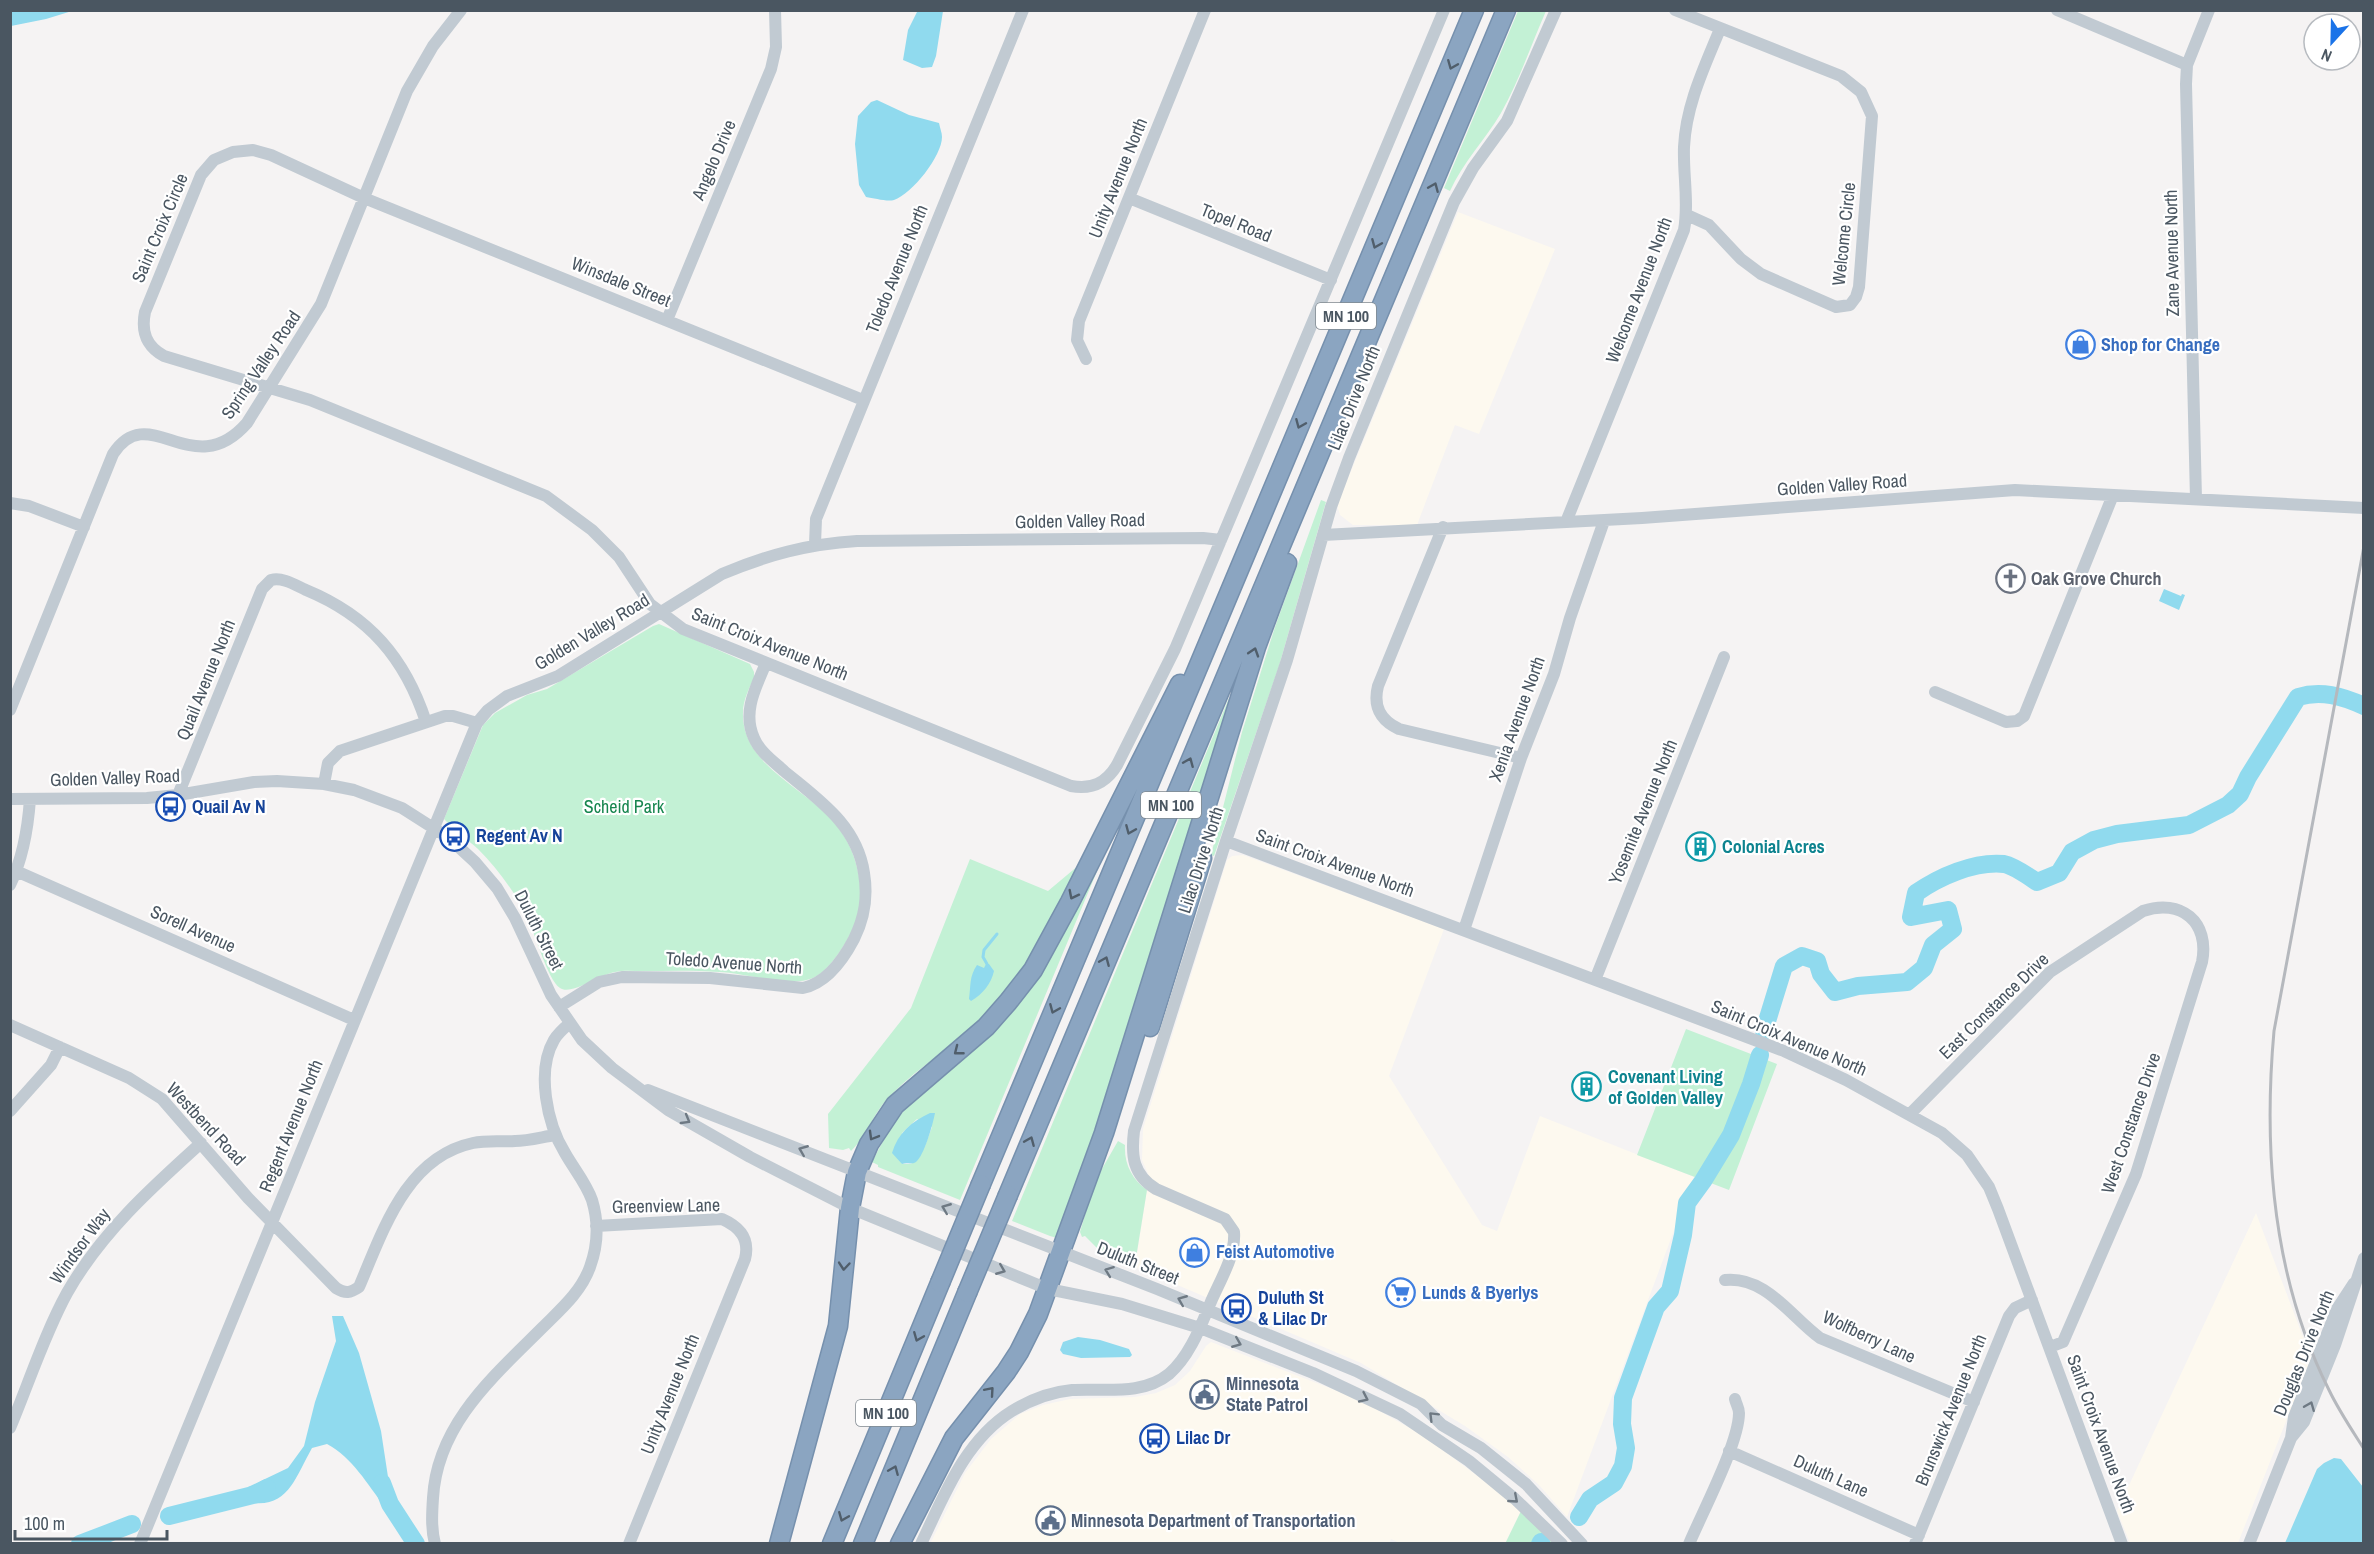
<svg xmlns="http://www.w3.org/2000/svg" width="2374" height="1554" font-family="'Archivo Narrow',sans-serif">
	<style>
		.commercial { fill: #fdf9ef }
		.green { fill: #c3f1d5; fill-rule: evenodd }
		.water { fill: #90daee }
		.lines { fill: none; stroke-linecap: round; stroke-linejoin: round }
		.stream { stroke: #90daee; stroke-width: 3 }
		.river { stroke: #90daee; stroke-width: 18 }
		.highway-casing { stroke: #7690ad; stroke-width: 21 }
		.minor { stroke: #c1cad2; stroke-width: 12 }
		.highway { stroke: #8ba5c1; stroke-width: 18 }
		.rail { stroke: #b5b8bd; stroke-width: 3 }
		.highway-bridge-casing { stroke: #7690ad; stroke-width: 21; stroke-linecap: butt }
		.highway-bridge { stroke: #8ba5c1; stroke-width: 18 }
		.oneway { stroke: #505e6b }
		.oneway2 { stroke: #6e7983 }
		.labels { text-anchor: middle; stroke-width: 4.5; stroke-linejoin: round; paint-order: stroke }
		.shield { fill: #fff; stroke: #808990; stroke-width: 1.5 }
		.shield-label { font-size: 16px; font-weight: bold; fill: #4a5661 }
		.street-label { font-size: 18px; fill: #4a5661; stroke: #fff }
		.shop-label { font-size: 18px; font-weight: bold; fill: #366cbe; stroke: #fff; text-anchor: start }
		.worship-label { font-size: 18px; font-weight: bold; fill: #5b616d; stroke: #fff; text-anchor: start }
		.transit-label { font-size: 18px; font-weight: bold; fill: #164399; stroke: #fff; text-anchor: start }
		.park-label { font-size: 18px; fill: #17864f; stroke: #fff }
		.culture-label { font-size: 18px; font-weight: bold; fill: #0d838f; stroke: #fff; text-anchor: start }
		.service-label { font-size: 18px; font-weight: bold; fill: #4e5e75; stroke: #fff; text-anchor: start }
	</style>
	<rect width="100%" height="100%" fill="#f5f3f3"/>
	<path class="commercial" d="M1458 212 1555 249 1479 434 1455 425 1417 525H1353L1340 515 1337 505Z
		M1243 855 1444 929 1389 1076 1482 1225 1497 1231 1540 1116 1694 1177 1567 1517 1539 1485 1508 1457 1465 1426 1361 1363 1135 1267 1149 1176 1142 1160 1143 1129 1227 860 1232 856Z
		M2256 1213 2311 1358 2238 1543H2130L2117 1511Z
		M1211 1342 1358 1399 1422 1435 1522 1509 1505 1543 1402 1544 1391 1539 1389 1544H930L965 1473 991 1439 1020 1414 1043 1405 1070 1399 1135 1397 1156 1393 1175 1385 1190 1371 1206 1346Z"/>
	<path class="green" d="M1518 11H1546C1531 45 1519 81 1501 113 1485 140 1463 162 1450 191L1444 188Z
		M1321 500 1326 502 1279 666 1214 856 1211 855 1242 732 1275 627Z
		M659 624 750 664 754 672V678C749 688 743 701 743 712 741 764 802 786 832 820 846 836 854 852 858 872 861 885 863 899 859 912 855 931 831 971 813 978 789 988 746 973 719 972 693 970 667 971 642 971 633 971 623 970 615 972 601 974 571 996 560 988 547 979 535 932 526 915 514 891 497 868 478 849 467 839 454 830 444 819L483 725 495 713 527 695 547 689 653 626Z
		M1229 698 1234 700 1111 1095 1057 1238 1050 1236 1012 1221Z
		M1110 840 960 1200 878 1167V1165L872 1162 891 1126 914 1098 973 1044ZM917 1119 932 1127 925 1146 911 1164H902L900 1160 902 1133Z
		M970 859 1048 891 1079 865C1058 911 1039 958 1006 997 973 1036 926 1059 891 1095 874 1111 867 1136 851 1151L849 1148 843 1150 829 1148 828 1114 911 1008Z
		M1686 1029 1777 1064 1729 1190 1637 1155Z
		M1118 1141 1125 1145C1124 1164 1132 1179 1147 1190L1135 1264 1098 1249 1085 1236 1082 1237 1080 1232 1095 1181Z
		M1522 1509 1554 1544H1505Z"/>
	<path class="water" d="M11 10H72V11L46 19 11 26Z
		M918 10 943 11 936 56 932 67 922 68 903 60 908 30Z
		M877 100 909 115 939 123C940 128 942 133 942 137 942 156 912 194 894 200 887 202 874 198 866 197L859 185 855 144 858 116 871 102Z
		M2164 589 2181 596 2182 594 2185 595 2179 610 2159 601Z
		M986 964H989L994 971C991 984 983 994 971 1001L969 999C971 985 969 977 977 965L984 968Z
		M930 1113H935C933 1124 924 1156 916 1162 911 1165 907 1162 902 1164L892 1153C898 1133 911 1122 930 1113Z
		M332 1316H343L359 1353 381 1431 392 1503 385 1507C367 1484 353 1458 327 1444L312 1448C294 1480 287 1512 243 1501L248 1487 288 1468 304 1446 315 1402 336 1341Z
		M1078 1337 1100 1340 1129 1349 1132 1355 1130 1357 1081 1358 1063 1354 1060 1350 1063 1342Z
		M2334 1458 2341 1459 2363 1487V1543H2285L2317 1469 2324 1463Z"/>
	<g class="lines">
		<path class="stream" d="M987 964 983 957 984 950 997 934"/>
		<path class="river" d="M1764 1031 1784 966 1802 956 1817 961 1821 974 1835 992 1858 986 1907 982 1924 968 1933 945 1953 929 1948 910 1911 917 1916 893C1939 877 1974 861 2004 864 2014 866 2028 876 2037 882L2059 873 2072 852 2094 840 2117 834 2189 825 2228 805 2240 794 2248 777 2298 697C2321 690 2342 696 2364 706
			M382 1483 390 1504 416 1544
			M169 1516 257 1494 267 1488
			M1579 1517 1590 1499 1614 1483 1623 1466 1626 1448 1622 1424 1623 1398 1656 1307 1670 1291 1683 1235 1687 1203 1703 1181 1731 1135 1751 1084 1760 1055
			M80 1544 132 1524
			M1540 1544 1541 1542"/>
		<defs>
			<path id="highway" d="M1150 1027 1202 858
				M981 1184 1474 10
				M1008 1195 1506 10
				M779 1544 838 1326 850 1208 857 1172 869 1144 895 1105 986 1027 1008 1002 1033 970 1070 902 1180 684
				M832 1544 940 1283
				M863 1544 967 1293
				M900 1544 954 1438 1006 1372 1019 1352 1038 1314 1104 1133 1256 647 1287 563"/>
		</defs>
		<use href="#highway" class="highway-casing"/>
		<path class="minor" d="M1675 10 1841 76 1861 92 1872 116 1859 287 1856 297 1850 305 1836 307 1761 274 1741 259 1709 225 1687 215
			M2057 10 2187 65
			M1129 198 1331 280
			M667 320 771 69 776 47 775 10
			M1086 359 1077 340 1079 321 1205 10
			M863 400 364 198 271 155 253 150 233 152 214 160 201 175 145 312C141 332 146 346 164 356L310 400 546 496 592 530 619 557 650 604 683 629 1071 786C1092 790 1106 783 1117 765L1175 649 1197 597 1444 10
			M2196 499 2186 84 2187 65 2209 10
			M10 503 29 506 84 527
			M1566 522 1684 230C1689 203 1683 175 1684 147 1686 105 1704 68 1720 29
			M1443 527 1378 686C1373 706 1380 720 1399 729L1521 758
			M1323 535 1642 518 2015 490 2364 508
			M815 544 816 519 1023 10
			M1935 692 2006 722 2017 721 2024 716 2113 495
			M10 710 113 454C149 398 193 485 247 423L321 304 407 91 433 46 461 10
			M324 784 328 763 340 751 445 716H453L477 723 488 710 507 696 558 676 722 574C767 555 808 544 857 541L1203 538 1221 540
			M178 795 262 589 271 580C283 577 295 585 306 590 369 616 405 658 426 722
			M10 799 147 798 178 795 254 782 277 781 324 784 354 790 402 808 449 838 475 862 497 888 515 918 551 995 582 1040 612 1068 668 1110 750 1157 850 1208 1048 1289 1122 1304 1200 1328 1313 1373 1400 1414 1469 1461 1515 1499 1562 1544
			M1226 841 1784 1051 1846 1080 1942 1133 1967 1155 1989 1187 1998 1209 2122 1544
			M16 871 354 1020
			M10 885C23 858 28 828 30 799
			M1464 930 1521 758 1554 674 1570 618 1604 521
			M1595 980 1724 657
			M559 1007 599 982 622 977 710 978 803 988C827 983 843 960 854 939 865 917 868 897 864 873 857 825 819 800 784 771 773 761 760 752 754 738 742 712 756 687 766 663
			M10 1025 129 1078 162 1099 248 1198 336 1288C346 1294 350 1293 359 1287 383 1231 406 1157 473 1143 487 1140 501 1142 515 1141 528 1141 542 1137 555 1135
			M648 1090 1157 1289 1356 1371 1421 1404 1442 1425 1481 1448 1526 1484 1582 1544
			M10 1111 51 1065 60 1047
			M1910 1114 2050 972 2143 911C2181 898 2210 922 2202 962L2136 1174 2063 1342 2050 1347
			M596 1226 722 1219C740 1227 750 1239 745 1259L629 1544
			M1725 1280C1766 1276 1790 1316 1820 1338L1974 1402
			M2354 1283 2337 1309 2294 1417 2291 1438 2304 1422 2335 1345 2364 1258
			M10 1428C28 1385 45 1333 67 1293 101 1233 151 1188 201 1143
			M1729 1451 1919 1535
			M140 1544 477 723
			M435 1544C431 1529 432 1513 433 1498 437 1424 494 1376 543 1327 561 1309 581 1292 590 1267 598 1245 599 1223 592 1200 586 1183 574 1169 565 1153 547 1124 536 1071 554 1040 558 1033 564 1028 570 1023
			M921 1544C944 1496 965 1440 1012 1411 1030 1400 1051 1392 1072 1390 1104 1388 1142 1396 1169 1374 1189 1357 1200 1328 1210 1304 1219 1282 1236 1256 1234 1232L1225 1219 1156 1189C1133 1175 1131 1156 1134 1131L1226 841 1287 660 1331 507 1349 458 1454 202 1473 168 1507 121 1556 10
			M1689 1544C1702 1513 1739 1443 1739 1413 1739 1408 1736 1404 1735 1399
			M1915 1544 2009 1316 2015 1308 2032 1300
			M2249 1544 2291 1438"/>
		<use href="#highway" class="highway"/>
		<path class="rail" d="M2364 546 2274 1031C2263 1153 2273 1279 2329 1390 2339 1411 2352 1430 2364 1449"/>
		<defs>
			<path id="highway-bridge" d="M940 1283 981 1184
				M967 1293 1008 1195"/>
		</defs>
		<use href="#highway-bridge" class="highway-bridge-casing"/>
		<use href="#highway-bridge" class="highway-bridge"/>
	</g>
	<defs><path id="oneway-chevron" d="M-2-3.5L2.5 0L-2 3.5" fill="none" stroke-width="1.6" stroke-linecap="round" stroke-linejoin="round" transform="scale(1.5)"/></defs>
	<g class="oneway">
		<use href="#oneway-chevron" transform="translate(1452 65) rotate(112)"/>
		<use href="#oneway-chevron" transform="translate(1434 187) rotate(-67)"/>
		<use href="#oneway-chevron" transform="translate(1376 244) rotate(113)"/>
		<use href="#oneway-chevron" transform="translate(1300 424) rotate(113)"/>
		<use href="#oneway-chevron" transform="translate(1254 652) rotate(-72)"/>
		<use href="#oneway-chevron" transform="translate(1189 762) rotate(-67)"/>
		<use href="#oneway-chevron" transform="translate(1130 830) rotate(113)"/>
		<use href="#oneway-chevron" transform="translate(1073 895) rotate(117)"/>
		<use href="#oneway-chevron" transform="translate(1105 961) rotate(-67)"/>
		<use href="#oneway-chevron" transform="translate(1054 1009) rotate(113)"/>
		<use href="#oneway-chevron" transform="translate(958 1051) rotate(142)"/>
		<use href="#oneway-chevron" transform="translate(873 1136) rotate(120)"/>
		<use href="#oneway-chevron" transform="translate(1030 1141) rotate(-67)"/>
		<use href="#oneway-chevron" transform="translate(844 1266) rotate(95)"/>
		<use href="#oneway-chevron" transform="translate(918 1337) rotate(112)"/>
		<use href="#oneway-chevron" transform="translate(990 1391) rotate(-49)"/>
		<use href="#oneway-chevron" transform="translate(894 1470) rotate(-67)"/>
		<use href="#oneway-chevron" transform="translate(843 1517) rotate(112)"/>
	</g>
	<g class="oneway2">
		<use href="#oneway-chevron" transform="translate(686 1120) rotate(30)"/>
		<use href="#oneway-chevron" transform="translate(803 1150) rotate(-158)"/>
		<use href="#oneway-chevron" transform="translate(946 1208) rotate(-158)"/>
		<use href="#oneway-chevron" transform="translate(1001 1270) rotate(22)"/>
		<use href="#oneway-chevron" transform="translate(1109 1271) rotate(-159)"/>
		<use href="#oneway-chevron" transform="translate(1182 1300) rotate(-158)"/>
		<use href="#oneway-chevron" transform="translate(1237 1343) rotate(22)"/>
		<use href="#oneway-chevron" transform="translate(1364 1398) rotate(25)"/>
		<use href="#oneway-chevron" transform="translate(2310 1406) rotate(-68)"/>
		<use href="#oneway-chevron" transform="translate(1433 1416) rotate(-135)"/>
		<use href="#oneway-chevron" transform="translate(1514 1499) rotate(41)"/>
	</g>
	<defs>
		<symbol id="shop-ring" viewBox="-11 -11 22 22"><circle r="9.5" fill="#fff" stroke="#3f7fe0" stroke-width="1.5"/><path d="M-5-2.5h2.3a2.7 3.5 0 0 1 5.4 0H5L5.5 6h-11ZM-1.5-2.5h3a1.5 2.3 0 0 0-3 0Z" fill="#3f7fe0"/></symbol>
		<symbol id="church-ring" viewBox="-11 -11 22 22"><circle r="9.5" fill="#fff" stroke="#6b7280" stroke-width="1.5"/><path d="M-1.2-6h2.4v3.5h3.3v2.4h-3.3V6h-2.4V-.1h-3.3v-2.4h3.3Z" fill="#6b7280"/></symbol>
		<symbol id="bus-ring" viewBox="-11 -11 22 22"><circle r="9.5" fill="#fff" stroke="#1a4fb4" stroke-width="1.5"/><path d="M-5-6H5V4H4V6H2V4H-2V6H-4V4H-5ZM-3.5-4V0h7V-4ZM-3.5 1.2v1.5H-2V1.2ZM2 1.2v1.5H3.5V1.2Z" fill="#1a4fb4"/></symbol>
		<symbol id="building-ring" viewBox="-11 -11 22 22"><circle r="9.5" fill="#fff" stroke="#0f9aa8" stroke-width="1.5"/><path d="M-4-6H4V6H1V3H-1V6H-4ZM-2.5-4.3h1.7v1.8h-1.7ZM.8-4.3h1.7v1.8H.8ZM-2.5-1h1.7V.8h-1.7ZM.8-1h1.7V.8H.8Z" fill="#0f9aa8"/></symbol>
		<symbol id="supermarket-ring" viewBox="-11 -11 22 22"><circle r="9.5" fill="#fff" stroke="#3f7fe0" stroke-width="1.5"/><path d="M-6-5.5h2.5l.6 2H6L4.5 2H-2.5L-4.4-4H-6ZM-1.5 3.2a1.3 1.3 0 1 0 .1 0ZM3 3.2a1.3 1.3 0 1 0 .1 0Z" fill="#3f7fe0"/></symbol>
		<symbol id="civic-ring" viewBox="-11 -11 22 22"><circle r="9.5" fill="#fff" stroke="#5c6f8a" stroke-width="1.5"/><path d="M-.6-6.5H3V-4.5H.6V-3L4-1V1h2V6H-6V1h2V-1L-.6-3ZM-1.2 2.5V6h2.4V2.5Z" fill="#5c6f8a"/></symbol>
	</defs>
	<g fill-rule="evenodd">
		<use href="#shop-ring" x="2064" y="328" width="33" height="33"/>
		<use href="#church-ring" x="1994" y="562" width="33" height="33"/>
		<use href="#bus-ring" x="154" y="790" width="33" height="33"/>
		<use href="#bus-ring" x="438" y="820" width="33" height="33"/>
		<use href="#building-ring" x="1684" y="830" width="33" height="33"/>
		<use href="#building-ring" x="1570" y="1070" width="33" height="33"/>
		<use href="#shop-ring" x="1178" y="1236" width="33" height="33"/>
		<use href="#supermarket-ring" x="1384" y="1276" width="33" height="33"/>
		<use href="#bus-ring" x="1220" y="1292" width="33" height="33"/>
		<use href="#civic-ring" x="1188" y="1378" width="33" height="33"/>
		<use href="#bus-ring" x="1138" y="1422" width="33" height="33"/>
		<use href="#civic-ring" x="1034" y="1504" width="33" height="33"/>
	</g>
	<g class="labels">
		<g class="shield">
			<rect x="1316" y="303" width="60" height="26" rx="4.5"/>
			<rect x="1141" y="792" width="60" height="26" rx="4.5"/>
			<rect x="856" y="1400" width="60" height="26" rx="4.5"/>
		</g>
		<g class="shield-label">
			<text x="1346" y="322">MN 100</text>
			<text x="1171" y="811">MN 100</text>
			<text x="886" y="1419">MN 100</text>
		</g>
		<g class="street-label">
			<text transform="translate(714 160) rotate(-67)" y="6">Angelo Drive</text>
			<text transform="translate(1118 178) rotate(-68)" y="6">Unity Avenue North</text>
			<text transform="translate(1236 223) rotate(22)" y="6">Topel Road</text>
			<text transform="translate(160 228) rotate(-67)" y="6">Saint Croix Circle</text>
			<text transform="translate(1844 234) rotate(-84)" y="6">Welcome Circle</text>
			<text transform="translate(2172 253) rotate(-91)" y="6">Zane Avenue North</text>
			<text transform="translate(897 269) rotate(-68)" y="6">Toledo Avenue North</text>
			<text transform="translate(621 282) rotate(22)" y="6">Winsdale Street</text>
			<text transform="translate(1639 290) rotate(-69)" y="6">Welcome Avenue North</text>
			<text transform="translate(261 365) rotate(-56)" y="6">Spring Valley Road</text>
			<text transform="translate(1354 398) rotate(-68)" y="6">Lilac Drive North</text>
			<text transform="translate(1842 485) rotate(-4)" y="6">Golden Valley Road</text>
			<text transform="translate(1080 521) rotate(-1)" y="6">Golden Valley Road</text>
			<text transform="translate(592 632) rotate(-31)" y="6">Golden Valley Road</text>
			<text transform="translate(770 644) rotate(22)" y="6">Saint Croix Avenue North</text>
			<text transform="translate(206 680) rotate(-68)" y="6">Quail Avenue North</text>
			<text transform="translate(1517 719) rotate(-70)" y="6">Xenia Avenue North</text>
			<text transform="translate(115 778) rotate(-2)" y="6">Golden Valley Road</text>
			<text transform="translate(1643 812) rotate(-68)" y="6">Yosemite Avenue North</text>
			<text transform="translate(1201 860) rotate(-72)" y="6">Lilac Drive North</text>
			<text transform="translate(1335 863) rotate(20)" y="6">Saint Croix Avenue North</text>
			<text transform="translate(193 929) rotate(24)" y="6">Sorell Avenue</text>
			<text transform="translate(539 930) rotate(63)" y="6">Duluth Street</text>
			<text transform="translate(734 963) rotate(4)" y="6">Toledo Avenue North</text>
			<text transform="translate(1994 1006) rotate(-44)" y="6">East Constance Drive</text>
			<text transform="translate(1789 1038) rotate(23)" y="6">Saint Croix Avenue North</text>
			<text transform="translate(2131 1123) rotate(-71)" y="6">West Constance Drive</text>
			<text transform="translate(206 1124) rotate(47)" y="6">Westbend Road</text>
			<text transform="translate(291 1126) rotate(-68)" y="6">Regent Avenue North</text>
			<text transform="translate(666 1206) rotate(-1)" y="6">Greenview Lane</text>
			<text transform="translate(80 1246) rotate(-54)" y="6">Windsor Way</text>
			<text transform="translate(1138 1263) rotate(22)" y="6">Duluth Street</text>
			<text transform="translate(1869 1337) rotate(25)" y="6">Wolfberry Lane</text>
			<text transform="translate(2304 1353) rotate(-68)" y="6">Douglas Drive North</text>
			<text transform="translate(670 1394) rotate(-68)" y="6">Unity Avenue North</text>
			<text transform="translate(1951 1410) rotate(-68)" y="6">Brunswick Avenue North</text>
			<text transform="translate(2101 1434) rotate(70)" y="6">Saint Croix Avenue North</text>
			<text transform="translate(1831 1476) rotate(24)" y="6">Duluth Lane</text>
		</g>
		<g class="shop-label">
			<text x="2101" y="351">Shop for Change</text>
			<text x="1216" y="1258">Feist Automotive</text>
			<text x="1422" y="1299">Lunds &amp; Byerlys</text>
		</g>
		<g class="worship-label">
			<text x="2031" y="585">Oak Grove Church</text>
		</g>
		<g class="transit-label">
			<text x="192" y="813">Quail Av N</text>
			<text x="476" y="842">Regent Av N</text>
			<text x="1258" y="1304">Duluth St<tspan x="1258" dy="21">&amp; Lilac Dr</tspan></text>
			<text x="1176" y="1444">Lilac Dr</text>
		</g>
		<g class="park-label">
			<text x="624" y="813">Scheid Park</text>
		</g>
		<g class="culture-label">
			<text x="1722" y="853">Colonial Acres</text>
			<text x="1608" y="1083">Covenant Living<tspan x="1608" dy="21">of Golden Valley</tspan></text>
		</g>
		<g class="service-label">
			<text x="1226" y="1390">Minnesota<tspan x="1226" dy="21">State Patrol</tspan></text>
			<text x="1071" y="1527">Minnesota Department of Transportation</text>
		</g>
	</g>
	<rect width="2374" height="1554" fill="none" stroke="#4a5661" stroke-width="24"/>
	<g transform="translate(2332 42) rotate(202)"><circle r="28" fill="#ffffff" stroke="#b7bbc0" stroke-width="1.5"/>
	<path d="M0-4.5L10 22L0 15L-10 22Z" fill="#1a73e8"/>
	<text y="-9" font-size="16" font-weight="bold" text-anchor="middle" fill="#4a5661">N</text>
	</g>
	<path d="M15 1530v9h152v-9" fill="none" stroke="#4a5661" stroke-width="3"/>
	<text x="24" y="1530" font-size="18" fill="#4a5661" stroke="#ffffff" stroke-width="4.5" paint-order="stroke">100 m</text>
</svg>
